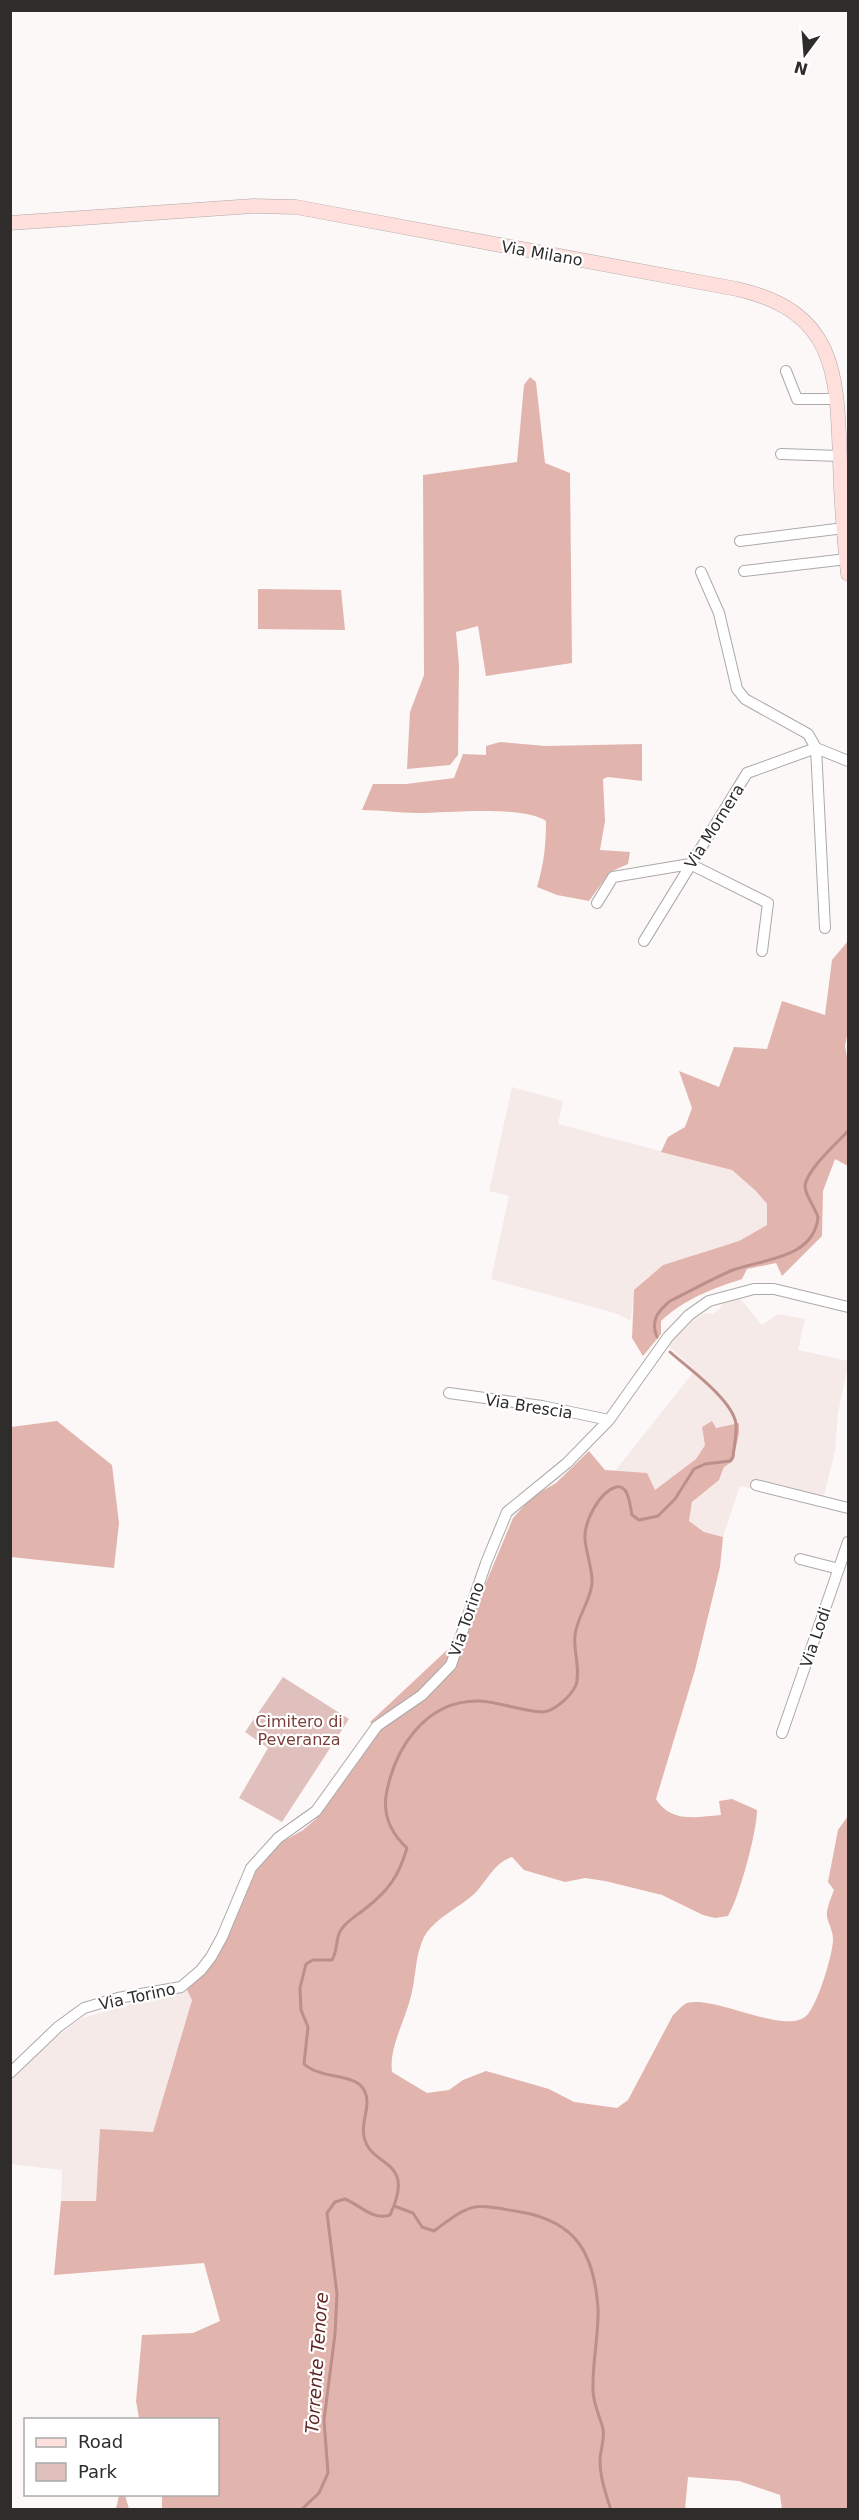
<svg xmlns="http://www.w3.org/2000/svg" width="859" height="2520" font-family="'DejaVu Sans',sans-serif">
	<style>
		.built { fill: #f6eae8 }
		.green { fill: #dfc0bc }
		.forest { fill: #e2b4ae }
		.lines { fill: none; stroke-linecap: round; stroke-linejoin: round }
		.stream { stroke: #bc8f8a; stroke-width: 3 }
		.street-casing { stroke: #ada9a9; stroke-width: 12 }
		.secondary-casing { stroke: #ada9a9; stroke-width: 15 }
		.street { stroke: #fff; stroke-width: 10 }
		.secondary { stroke: #fedfdc; stroke-width: 14 }
		.labels { text-anchor: middle; stroke-width: 4.5; stroke-linejoin: round; paint-order: stroke }
		.street-label { font-size: 16px; fill: #2e2d2c; stroke: #fff }
		.park-label { font-size: 16px; fill: #7b3f3a; stroke: #fff }
		.water-label { font-size: 18px; font-style: italic; fill: #612723; stroke: #fff }
	</style>
	<rect width="100%" height="100%" fill="#fcf8f7"/>
	<path class="built" d="M512 1087 563 1101 558 1124 732 1170 758 1192 767 1205V1225L739 1241 663 1265 634 1290 631 1321 615 1313 491 1279 509 1196 489 1191Z
		M740 1298 762 1325 778 1314 805 1319 798 1350 848 1361V1366L838 1413 835 1451 822 1504 740 1486 723 1537 704 1532 689 1521 692 1503 721 1476 738 1423 715 1428 696 1459 655 1490 615 1471 695 1370 666 1344 683 1326 705 1313 712 1314 720 1309 722 1304Z
		M186 1988 192 2000 153 2132 100 2130 96 2201H61L62 2170 11 2164 10 2082 47 2044 82 2018Z"/>
	<path class="green" d="M283 1677 349 1719 282 1822 239 1798 268 1748 245 1732Z"/>
	<path class="forest" d="M530 377 536 382 545 463 570 473 572 663 486 676 478 626 456 632 459 665 458 755 450 765 407 769 410 712 424 675 423 475 517 462 524 385Z
		M258 589 341 590 345 630 258 629Z
		M500 742 546 746 642 744V781L608 777 603 779 605 821 600 850 630 852 628 864 610 872 589 901 557 895 537 887C544 864 546 845 546 821 523 805 448 813 417 813 399 813 380 810 362 810L373 784H406L454 778 463 754 486 755V746Z
		M848 941V1031L845 1046 848 1062V1166L835 1159 823 1191 822 1236 782 1276 776 1263 747 1269 742 1279C711 1289 685 1299 661 1321V1334L643 1356 632 1338 634 1290 663 1265 739 1241 767 1225V1204L756 1191 732 1170 661 1152 668 1137 685 1127 692 1108 679 1071 719 1087 734 1047 767 1049 782 1001 825 1015 832 960Z
		M57 1421 112 1465 119 1523 114 1568 11 1557V1427Z
		M712 1421 716 1428 739 1423V1433L733 1461 724 1467 719 1480 692 1502 689 1521 704 1532 723 1537 720 1567 695 1670 656 1799C671 1823 696 1817 721 1815L719 1801 732 1799 757 1810C757 1832 739 1898 728 1916L715 1918 703 1915 662 1895 605 1881 585 1878 565 1882 524 1870 512 1857C493 1863 487 1882 473 1895 457 1909 435 1918 424 1937 415 1955 416 1977 411 1996 405 2021 389 2047 392 2072L427 2093 449 2090 463 2080 486 2071 549 2089 574 2102 617 2108 628 2100 673 2015C678 2011 682 2005 687 2003 717 1995 788 2038 808 2014 818 2002 833 1955 833 1939 833 1931 829 1925 827 1917 826 1909 831 1898 834 1890L828 1882 838 1830 848 1816V2509H782L780 2495 739 2481 688 2477 685 2509H162V2495L218 2494V2420L141 2419 139 2418 136 2401 142 2335 193 2333 220 2321 204 2263 54 2275 61 2201H96L100 2129 153 2132 192 2000 186 1988 204 1970 253 1873 277 1845 303 1830 316 1819 379 1732 370 1722 447 1650 457 1652 513 1518 532 1497 556 1483 589 1451 605 1470 647 1473 655 1490 696 1459 705 1445 702 1427Z
		M119 2495H125L129 2509H116Z"/>
	<g class="lines">
		<path class="stream" d="M657 1337C650 1321 658 1311 670 1301 691 1291 711 1279 733 1270 762 1259 814 1259 818 1217 815 1208 806 1196 805 1187 805 1171 838 1142 848 1131
			M394 2206 413 2213 422 2227 434 2231C474 2201 472 2204 521 2212 577 2222 594 2254 598 2308 599 2335 592 2363 593 2390 593 2404 600 2416 603 2429 605 2439 600 2451 600 2461 600 2478 606 2494 611 2510
			M301 2510 319 2493 328 2473 324 2420 335 2334 337 2294 327 2213 335 2202 345 2199C360 2205 373 2221 390 2215 417 2157 371 2169 364 2137 360 2121 374 2102 362 2087 352 2074 321 2079 304 2064L308 2027 301 2010 300 1988 306 1964 313 1960H332C339 1949 334 1936 344 1926 350 1919 359 1914 366 1908 388 1891 399 1876 407 1848 392 1834 383 1818 386 1796 394 1749 425 1700 479 1701 500 1702 521 1711 542 1712 554 1712 571 1696 576 1685 581 1670 573 1651 575 1635 577 1617 590 1602 592 1584 593 1569 586 1554 585 1539 584 1522 599 1492 616 1487 629 1484 630 1506 632 1515L639 1520 658 1516 675 1499 694 1469 705 1464 730 1461 733 1457C734 1446 737 1434 736 1424 733 1400 688 1368 670 1352"/>
		<defs>
			<path id="street" d="M786 371 797 399H837
				M781 454 840 456
				M740 541 844 528
				M744 571 847 559
				M701 572 719 613 737 689 745 699 808 734 816 748 825 928
				M816 748 848 761
				M597 903 613 877 690 864 768 903 762 951
				M644 941 747 773 816 748
				M449 1393 542 1406 609 1420
				M756 1485 848 1508
				M800 1559 839 1569
				M782 1733 848 1542
				M10 2073 58 2027 84 2008 118 1998 181 1987 201 1970 211 1957 222 1937 251 1868 278 1838 316 1811 377 1726 422 1695 451 1665 486 1563 507 1512 567 1463 609 1420 668 1337 689 1315 709 1301 754 1289H774L848 1307"/>
			<path id="secondary" d="M10 223 253 206 296 207 737 289C837 312 837 374 840 461 841 499 844 537 848 574"/>
		</defs>
		<use href="#street" class="street-casing"/>
		<use href="#secondary" class="secondary-casing"/>
		<use href="#street" class="street"/>
		<use href="#secondary" class="secondary"/>
	</g>
	<g class="labels">
		<g class="street-label">
			<text transform="translate(542 253) rotate(10)" y="6">Via Milano</text>
			<text transform="translate(714 826) rotate(-58)" y="6">Via Mornera</text>
			<text transform="translate(529 1406) rotate(9)" y="6">Via Brescia</text>
			<text transform="translate(466 1619) rotate(-71)" y="6">Via Torino</text>
			<text transform="translate(815 1637) rotate(-71)" y="6">Via Lodi</text>
			<text transform="translate(137 1996) rotate(-12)" y="6">Via Torino</text>
		</g>
		<g class="park-label">
			<text x="299" y="1727">Cimitero di<tspan x="299" dy="18">Peveranza</tspan></text>
		</g>
		<g class="water-label">
			<text transform="translate(317 2363) rotate(-86)" y="6">Torrente Tenore</text>
		</g>
	</g>
	<rect width="859" height="2520" fill="none" stroke="#2e2d2c" stroke-width="24"/>
	<rect x="24" y="2418" width="195" height="78" fill="#ffffff" stroke="#ababab" stroke-width="1.5"/>
	<rect x="36" y="2438" width="30" height="9" fill="#fedfdc" stroke="#ababab" stroke-width="1.5"/>
	<text x="78" y="2448" font-size="18" fill="#2e2d2c">Road</text>
	<rect x="36" y="2463" width="30" height="18" fill="#dfc0bc" stroke="#ababab" stroke-width="1.5"/>
	<text x="78" y="2478" font-size="18" fill="#2e2d2c">Park</text>
	<g transform="translate(805 54) rotate(196)" stroke="#ffffff" stroke-width="4.5" paint-order="stroke">
	<path d="M0-4.5L10 22L0 15L-10 22Z" fill="#2e2d2c"/>
	<text y="-9" font-size="16" font-weight="bold" text-anchor="middle" fill="#2e2d2c">N</text>
	</g>
</svg>
